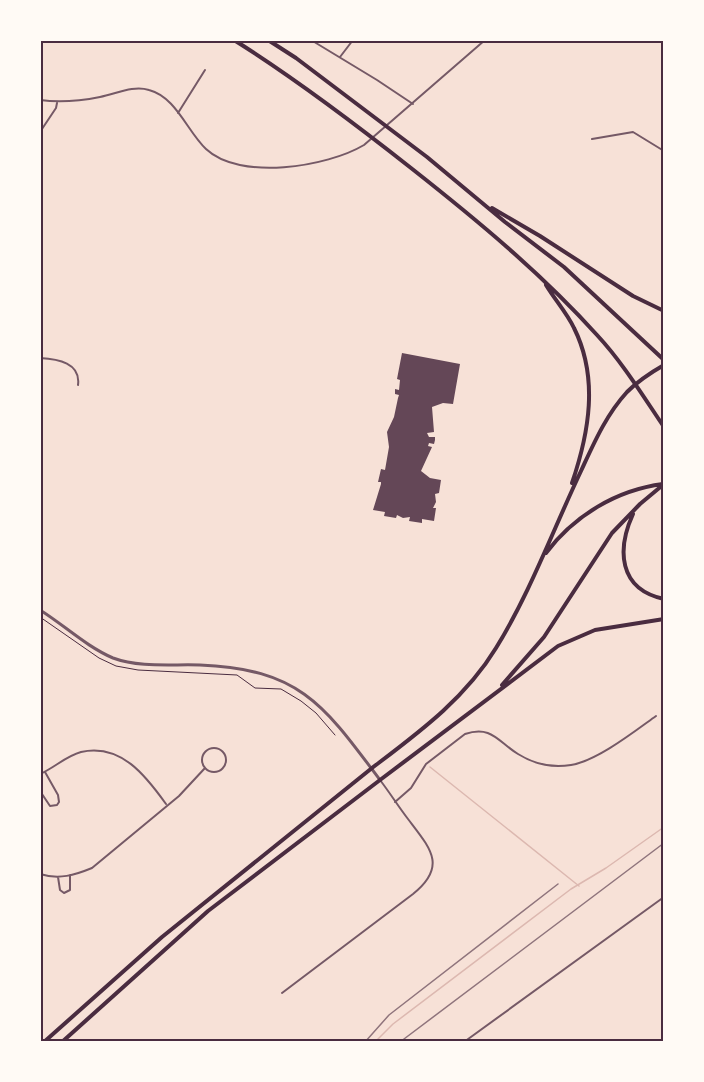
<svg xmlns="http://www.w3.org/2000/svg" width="704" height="1082" font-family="Commissioner,sans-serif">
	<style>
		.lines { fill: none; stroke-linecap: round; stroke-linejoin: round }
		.stream { stroke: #dcb8b0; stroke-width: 1.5 }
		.building { fill: #644757 }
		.path { stroke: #4a2c40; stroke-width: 1 }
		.minor { stroke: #755966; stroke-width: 2 }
		.tertiary { stroke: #755966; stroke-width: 3 }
		.primary { stroke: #4a2c40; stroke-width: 4 }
		.motorway { stroke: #4a2c40; stroke-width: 4 }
		.rail { stroke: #8f747c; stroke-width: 1.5 }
		.neatline { fill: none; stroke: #4a2c40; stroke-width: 2 }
	</style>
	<rect width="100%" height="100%" fill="#f7e1d7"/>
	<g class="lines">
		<path class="stream" d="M430 767 579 886
			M375 1042 393 1024 571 889 606 868 664 827"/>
	</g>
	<path class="building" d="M402 353 460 364 453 404 443 403 432 407 434 432 427 433 429 437H435V440L434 444 429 443 428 446 432 447 421 471 430 478 441 480 439 493 435 494 436 502 433 508H436L434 521 422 519V523L409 521 410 517 403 518 397 515 396 518 384 516 385 512 373 510 381 484V482H378L381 469 385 470 389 447 387 432 394 417 398 398 399 395 395 394V389L399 390 400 380 397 379Z"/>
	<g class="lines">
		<path class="path" d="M40 617 99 658 116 666 138 670 237 675 255 688 281 689 301 701 316 713 335 735"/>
		<path class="minor" d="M311 40 377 80 413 104
			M340 57 353 40
			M40 100C61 103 80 101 100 97 116 94 133 85 149 90 176 97 187 131 206 149 240 181 327 167 364 145L485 40
			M178 113 205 70
			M40 132 56 108 57 103
			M592 139 633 132 664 151
			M40 358C58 359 81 363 78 385
			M202 760a12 12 0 1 1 24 0a12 12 0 1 1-24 0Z
			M40 774C54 768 66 756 81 752 121 743 146 776 166 804
			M40 791 50 806 57 805 59 802 58 795 45 772
			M395 802 411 788 426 764 465 734C492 725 498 742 518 754 534 764 553 768 571 765 597 761 635 731 656 716
			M40 874C59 880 75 875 92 868L179 796 205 768
			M58 877 60 890 64 893 70 890V875
			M282 993 413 894C448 866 430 848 408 819 398 806 390 793 380 780
			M464 1042 664 897"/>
		<path class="tertiary" d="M40 610C64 625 87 647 113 658 140 668 172 664 200 665 300 669 324 705 380 780"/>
		<path class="primary" d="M44 1042 162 937 372 768
			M62 1042 208 911 380 780"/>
		<path class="motorway" d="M234 40C296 79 354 123 411 168 477 220 541 273 597 335 623 363 643 396 664 427
			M268 40 296 58 427 157 505 222 564 267 664 360
			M492 208 540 236 633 296 664 311
			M546 285C555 300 567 313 574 328 599 378 589 433 572 483
			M633 514C617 549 618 589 664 599
			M546 553C574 516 616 490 663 484
			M502 685 544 637 612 533 640 504 664 484
			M372 768C418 733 465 699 496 648 530 593 553 530 581 471 594 443 606 415 627 392 638 381 650 373 664 365
			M380 780 558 646 595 630 664 619"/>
		<path class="rail" d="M365 1042 389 1015 558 884
			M400 1042 664 843"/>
	</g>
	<rect width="704" height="1082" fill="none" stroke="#fffaf5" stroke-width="84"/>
	<rect x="42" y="42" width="620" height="998" class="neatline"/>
</svg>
